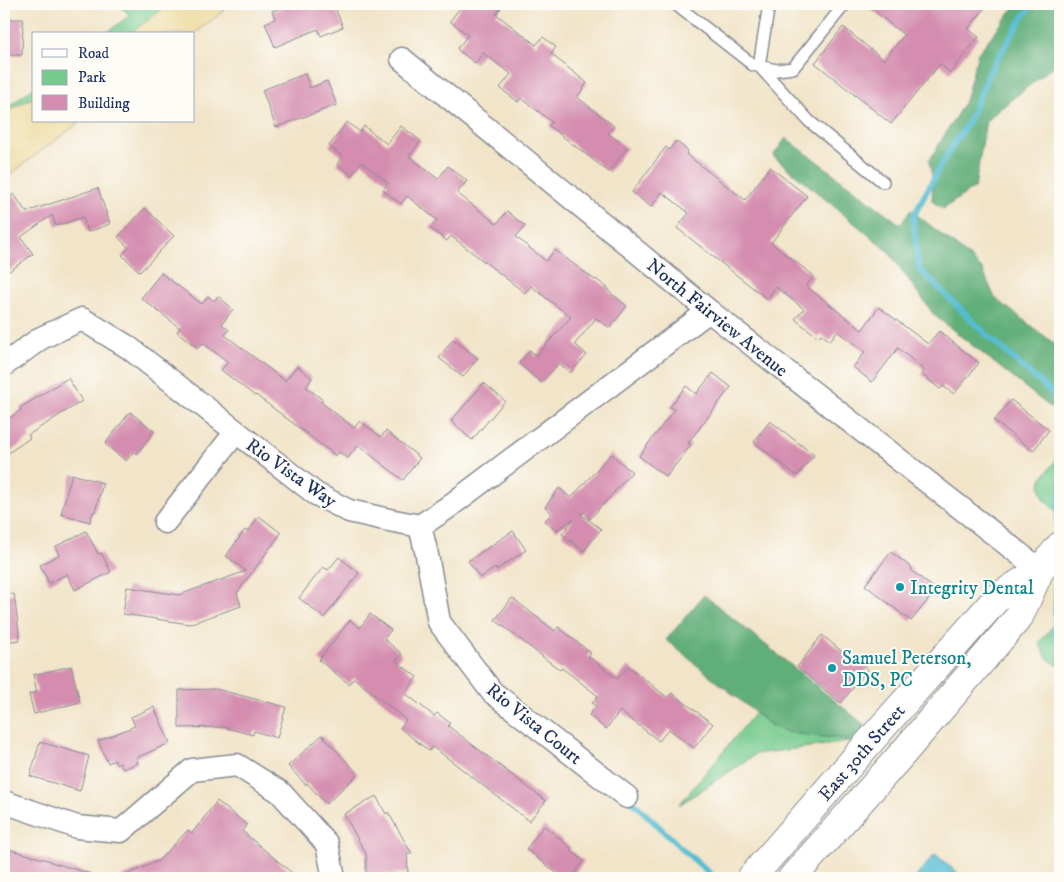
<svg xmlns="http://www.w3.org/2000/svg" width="1064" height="882" font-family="'IM FELL DW Pica',serif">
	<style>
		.green { fill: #76ca8d; stroke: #487c76 }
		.forest { fill: #60ae78; stroke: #3e6e6b }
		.sand { fill: #eeda9e; stroke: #84847e }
		.water { fill: #55bcd2; stroke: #387698 }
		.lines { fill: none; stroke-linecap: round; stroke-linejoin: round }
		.stream { stroke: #55bcd2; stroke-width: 6 }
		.building { fill: #d48daf }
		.lane-casing { stroke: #868a93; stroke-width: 14 }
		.street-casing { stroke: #868a93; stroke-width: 25 }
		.secondary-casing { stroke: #868a93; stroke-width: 30 }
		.lane { stroke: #fff; stroke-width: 11 }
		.street { stroke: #fff; stroke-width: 22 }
		.secondary { stroke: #fff; stroke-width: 28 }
		.culture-dot { fill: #0f9aa8; stroke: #fdfcf7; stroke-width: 2 }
		.labels { text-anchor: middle; stroke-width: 4; stroke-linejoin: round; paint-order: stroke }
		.street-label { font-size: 19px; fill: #1b2f5e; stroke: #fdfcf7 }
		.culture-label { font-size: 19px; fill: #0d838f; stroke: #fdfcf7; text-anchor: start }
	</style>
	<rect width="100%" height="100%" fill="#fdfcf7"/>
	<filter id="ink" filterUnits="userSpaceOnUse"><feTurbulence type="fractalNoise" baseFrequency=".02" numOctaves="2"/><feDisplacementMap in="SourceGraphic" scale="10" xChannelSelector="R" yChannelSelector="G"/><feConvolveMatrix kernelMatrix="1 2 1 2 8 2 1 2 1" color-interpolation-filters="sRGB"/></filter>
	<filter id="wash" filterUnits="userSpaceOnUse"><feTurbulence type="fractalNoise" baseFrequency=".0096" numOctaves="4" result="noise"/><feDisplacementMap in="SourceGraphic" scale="20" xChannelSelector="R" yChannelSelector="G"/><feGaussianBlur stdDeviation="1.12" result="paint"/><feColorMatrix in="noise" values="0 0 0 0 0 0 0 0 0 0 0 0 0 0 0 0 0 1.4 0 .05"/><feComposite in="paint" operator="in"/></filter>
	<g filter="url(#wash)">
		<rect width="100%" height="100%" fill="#f1e4c8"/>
		<path class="green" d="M117 4H169L130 34H105L130 15Z
			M34 87V97L4 113V110Z
			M1060 452V504L1055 510 1045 501 1040 487 1041 479 1054 463Z
			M1060 617V667L1047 658 1039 643Z
			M755 713 773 727 843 739 848 742 756 754 679 805Z"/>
		<path class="forest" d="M1017 4H1060V61L1001 108 986 121 975 187 943 209 932 201 933 181 929 161 965 101 978 53Z
			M786 138 900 224 911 210 972 259 982 269 995 298 1060 348V415L934 315 888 251 773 156Z
			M704 595 866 726 850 743 842 739 790 733 773 727 666 640Z"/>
		<path class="sand" d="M169 4H232L194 34H130Z
			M34 97V121H81L4 179V113Z"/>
		<path class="water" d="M935 854 964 878H915Z"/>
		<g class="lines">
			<path class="stream" d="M1033 4 1023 17 992 67 968 122 942 163 913 217 919 269 987 335 1055 396 1060 404
				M1057 542 1058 504 1060 493
				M1057 564 1055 632 1060 647
				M630 799 681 848 715 878"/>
		</g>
		<g id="blocks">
			<path class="building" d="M291 4H322L324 9 334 5 343 27 321 36 318 29 275 47 265 23 275 19 272 11Z
				M463 4H504L496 14 536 45 543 37 556 47 551 54 587 83 577 97 614 126 608 133 627 148 609 172 549 126 552 122 521 98 518 102 500 88 511 74 483 53 475 63 457 49 468 35 450 21Z
				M865 4H988L968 29 979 37 950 73 940 64 891 124 815 63 843 27 884 60 904 35Z
				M4 19H23L22 55H4Z
				M305 74 310 88 327 81 337 105 276 127 262 90Z
				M347 122 360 132 364 126 387 144 401 126 421 141 409 156 438 179 448 166 467 181 457 193 497 224 507 211 525 226 516 237 546 261 555 250 595 280 596 279 609 289 608 291 627 306 610 328 596 318 575 344 587 355 570 373 559 363 541 383 519 363 530 350 536 356 571 317 531 286 525 293 451 236 447 241 430 228 437 220 407 196 401 204 383 190 388 183 362 162 352 175 337 164 342 156 329 146Z
				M676 141 688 151 686 154 745 200 770 167 807 196 771 243 814 276 806 286 862 330 879 307 928 344 939 331 979 363 954 394 943 386 940 389 921 374 924 370 898 348 872 382 853 367 865 352 837 331 830 341 821 334 818 337 795 319 804 309 776 287 767 299 677 228 689 213 662 192 651 207 632 192 666 147 669 150Z
				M98 188 110 224 88 232 83 217 56 226 52 215 21 237 33 254 4 275V201L14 194 26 212Z
				M145 208 174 236 140 272 122 255 129 248 118 237Z
				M161 273 202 304 208 296 214 301 218 296 233 309 222 324 229 330 225 335 285 381 297 366 312 378 306 387 323 400 321 402 354 428 360 421 381 437 386 431 420 458 403 480 358 445 348 458 339 452 336 456 256 395 255 396 221 370 228 362 203 343 198 348 177 332 180 328 141 298Z
				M453 339 478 358 463 377 439 358Z
				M713 373 731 387 688 443 691 445 666 477 639 456 674 410 670 407 686 386 696 394Z
				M68 378 82 401 28 435 30 438 4 456V422L21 410 20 408Z
				M484 383 505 401 472 440 451 421Z
				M1011 400 1049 430 1033 451 994 421Z
				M130 412 154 431 137 454 134 451 126 461 105 444Z
				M770 421 814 455 797 476 754 442Z
				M611 454 632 472 590 519 584 512 581 514 601 529 584 551 562 534 574 519 557 530 545 521 552 513 545 507 559 488 571 498Z
				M72 474 103 483 95 512H93L90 522 61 514Z
				M259 516 281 533 237 593 241 606 189 624 123 614 127 587 179 595 246 571 226 556 245 530 248 532Z
				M86 531 98 554 101 553 111 572 75 590 67 574 49 583 40 565 59 555 55 547Z
				M513 531 526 550 496 570 495 568 480 578 468 561Z
				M891 552 912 568 911 570 936 590 911 621 865 585Z
				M339 557 359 573 324 618 299 598 323 567 328 570Z
				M4 594H14L20 640 4 642Z
				M512 598 555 631 558 627 591 653 588 656 618 679 628 666 668 698 672 693 713 724 694 748 669 729 659 741 620 711 606 729 589 715 596 706 592 703 598 696 562 668 560 670 495 620Z
				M370 614 391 630 384 639 402 654 396 661 417 677 405 693 434 716 437 713 450 723 448 726 546 801 529 821 441 753 432 747 429 751 400 728 406 720 354 678 349 684 319 660 350 620 360 628Z
				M822 635 845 654 847 653 868 669 841 703 797 667Z
				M71 666 80 702 34 714 29 694 37 692 33 675Z
				M216 689 286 707 277 738 254 731 253 735 223 727 179 728V690Z
				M154 707 170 743 136 758 138 763 123 769 120 763 116 764 115 760 108 763 98 741 135 726 131 717Z
				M322 735 358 774 326 804 307 783 306 785 288 766Z
				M40 742 89 756 80 791 30 776Z
				M376 796 386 814 388 812 412 854H407L408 873 366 875V854L344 814Z
				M217 801 247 825 242 831 298 878H119L158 861 188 830 192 833Z
				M544 826 571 848 570 850 584 861 571 878H563L526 849Z
				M4 848 51 861V862L91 874 90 878H4Z"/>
		</g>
	</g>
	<g filter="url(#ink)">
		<use href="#blocks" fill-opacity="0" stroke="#868a93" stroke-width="1"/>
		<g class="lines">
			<defs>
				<path id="lane" d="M675 4 753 65 777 70 793 68 845 4
					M769 4 759 66 809 121 883 182"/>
				<path id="street" d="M402 59 709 311 1040 570
					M4 365 41 338 82 319 128 347 316 494 349 511 389 520 420 526 447 508 709 311
					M165 522 236 432
					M420 526 427 555 439 622 492 692 627 797
					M4 802 77 827 121 831 192 770 237 765 280 792 327 844 334 878"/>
				<path id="secondary" d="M751 878 879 731 998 597 1040 570 1060 546
					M792 878 903 753 1019 617 1040 570"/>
			</defs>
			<use href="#lane" class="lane-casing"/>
			<use href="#street" class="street-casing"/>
			<use href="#secondary" class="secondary-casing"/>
			<use href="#lane" class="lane"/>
			<use href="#street" class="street"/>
			<use href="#secondary" class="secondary"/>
		</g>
	</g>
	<g class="culture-dot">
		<circle cx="900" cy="587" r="5"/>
		<circle cx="832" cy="668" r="5"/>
	</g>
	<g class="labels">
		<g class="street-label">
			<text transform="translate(718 317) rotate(39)" y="7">North Fairview Avenue</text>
			<text transform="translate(292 472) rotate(35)" y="7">Rio Vista Way</text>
			<text transform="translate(535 723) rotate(39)" y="7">Rio Vista Court</text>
			<text transform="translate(861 752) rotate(-49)" y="7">East 30th Street</text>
		</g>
		<g class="culture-label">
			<text x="910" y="594">Integrity Dental</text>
			<text x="842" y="664">Samuel Peterson,<tspan x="842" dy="22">DDS, PC</tspan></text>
		</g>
	</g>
	<rect width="1064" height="882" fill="none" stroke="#fdfcf7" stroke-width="20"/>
	<rect x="32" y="32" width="162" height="90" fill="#fdfcf7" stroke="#a3aaba"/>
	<rect x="42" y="49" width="25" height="8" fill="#ffffff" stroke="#a3aaba"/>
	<text x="78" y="58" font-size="15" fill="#1b2f5e">Road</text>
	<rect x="42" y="70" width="25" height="15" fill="#76ca8d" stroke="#a3aaba"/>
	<text x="78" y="82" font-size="15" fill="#1b2f5e">Park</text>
	<rect x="42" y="95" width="25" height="15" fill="#d48daf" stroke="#a3aaba"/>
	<text x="78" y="108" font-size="15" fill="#1b2f5e">Building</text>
</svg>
